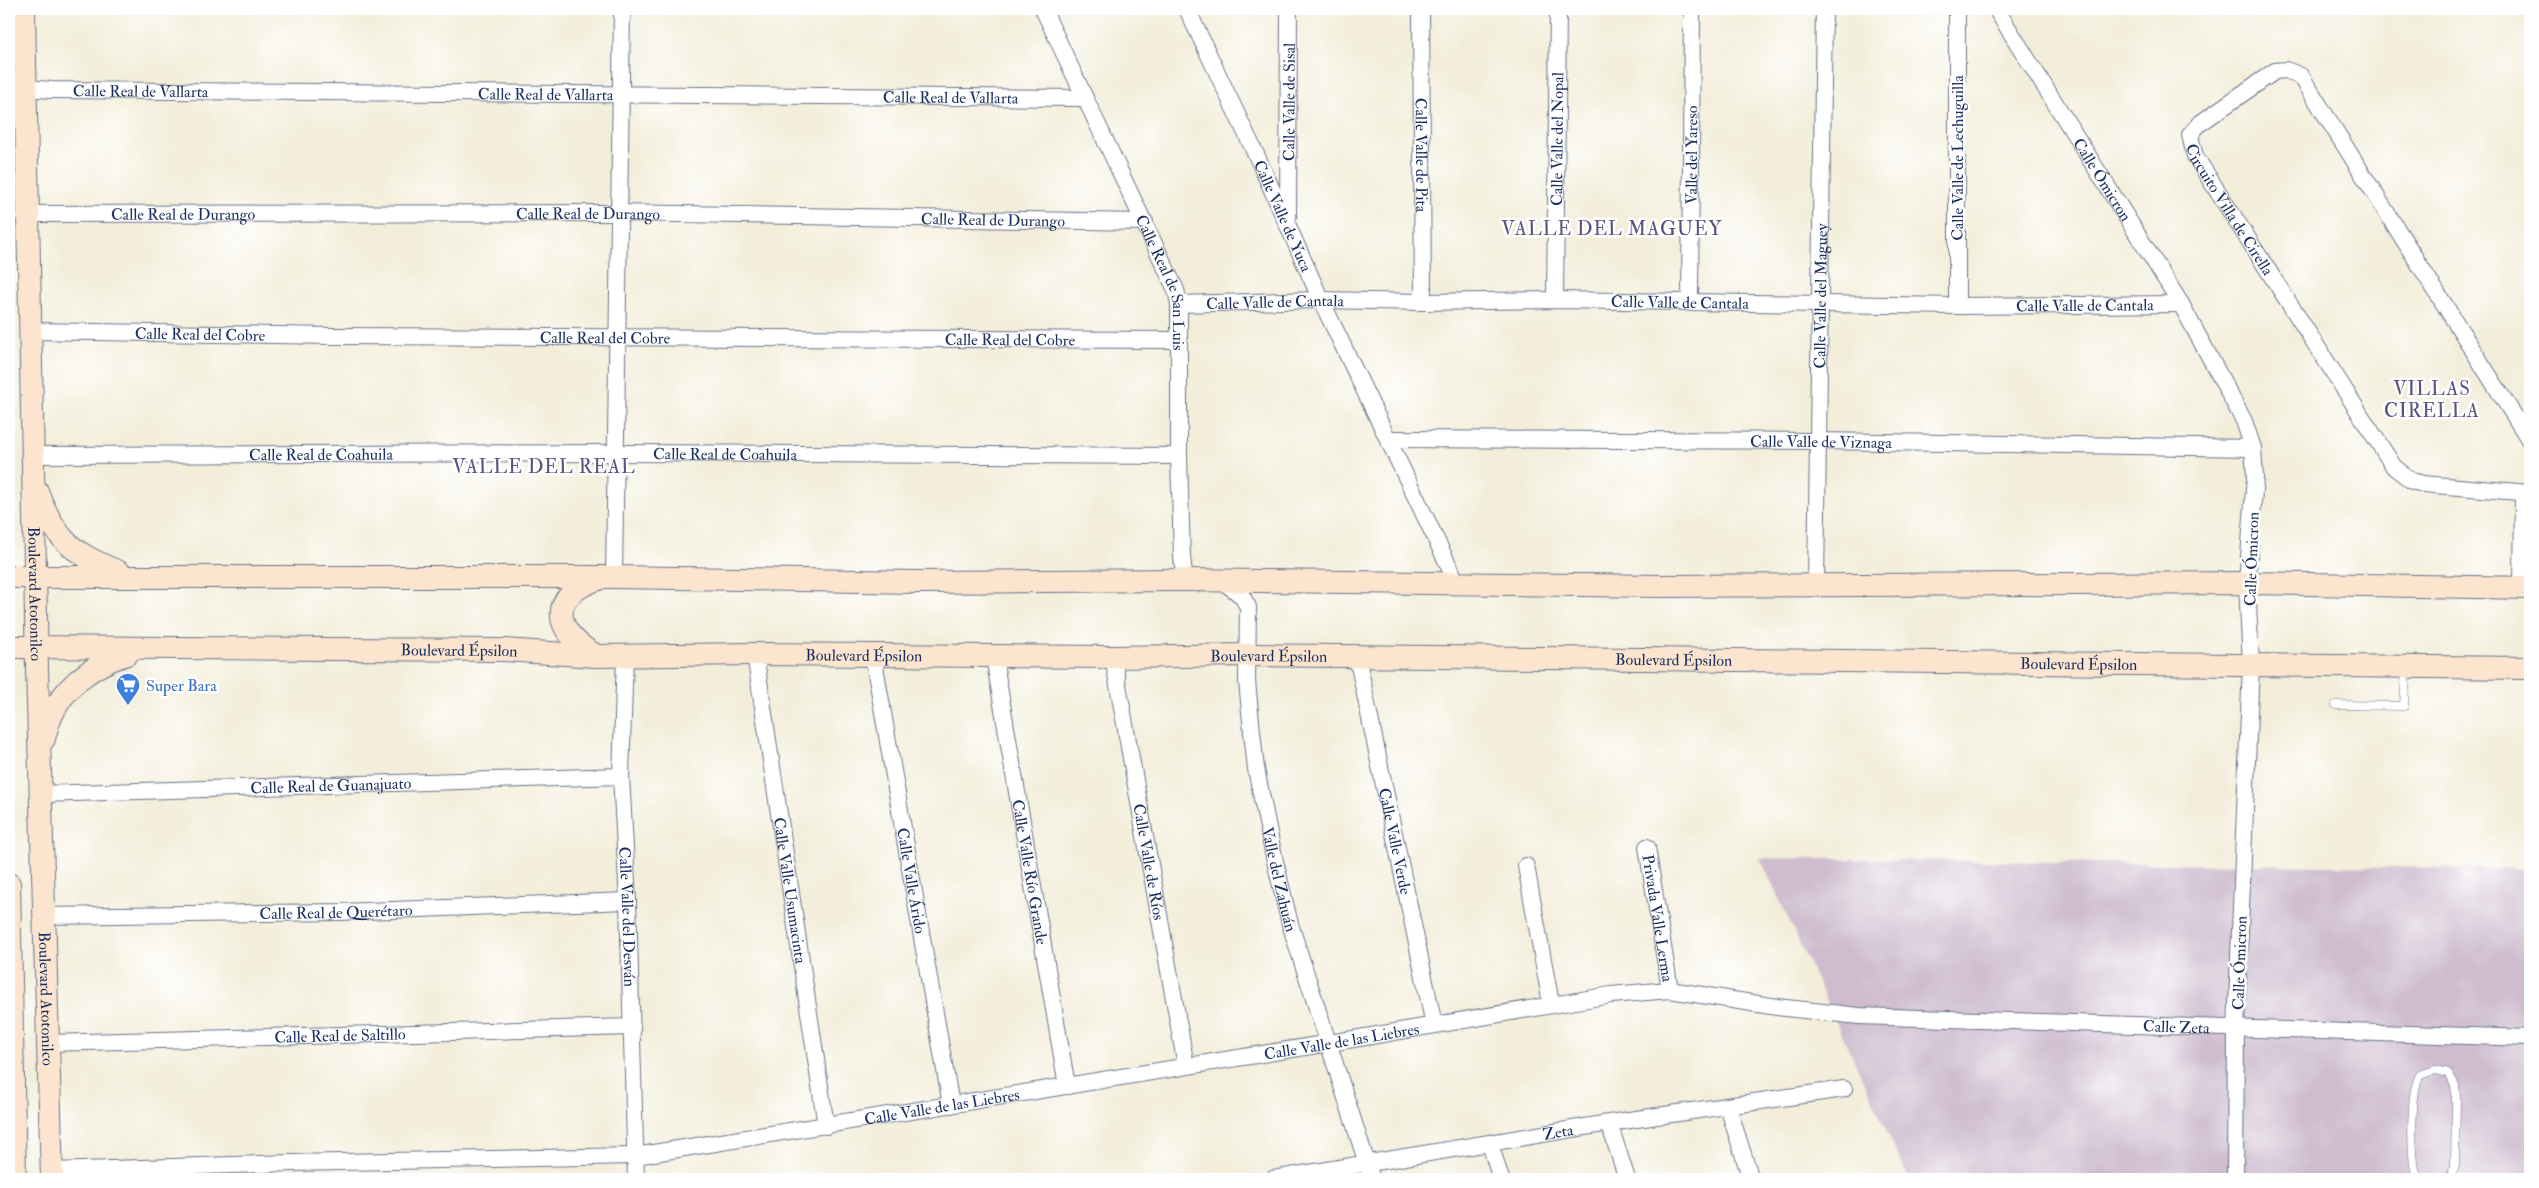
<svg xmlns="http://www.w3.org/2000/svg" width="2539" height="1188" font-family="'IM FELL Double Pica',serif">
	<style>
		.industrial { fill: #cfbdcf }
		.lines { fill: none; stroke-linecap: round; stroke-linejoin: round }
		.lane-casing { stroke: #677289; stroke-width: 9 }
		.street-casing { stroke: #677289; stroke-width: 18 }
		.secondary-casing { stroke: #677289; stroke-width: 24 }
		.lane { stroke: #fff; stroke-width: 8 }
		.street { stroke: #fff; stroke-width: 16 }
		.secondary { stroke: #fbe5cf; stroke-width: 22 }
		.labels { text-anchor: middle; stroke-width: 5; stroke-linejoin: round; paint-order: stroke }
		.street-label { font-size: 16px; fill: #1b2f5e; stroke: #fff }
		.shop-label { font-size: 16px; fill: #366cbe; stroke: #fff; text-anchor: start }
		.quarter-label { font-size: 19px; letter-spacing: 1px; fill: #5d527e; stroke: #fff }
	</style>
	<rect width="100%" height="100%" fill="#fff"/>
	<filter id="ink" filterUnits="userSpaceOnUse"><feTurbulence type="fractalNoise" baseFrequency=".02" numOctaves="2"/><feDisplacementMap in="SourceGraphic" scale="10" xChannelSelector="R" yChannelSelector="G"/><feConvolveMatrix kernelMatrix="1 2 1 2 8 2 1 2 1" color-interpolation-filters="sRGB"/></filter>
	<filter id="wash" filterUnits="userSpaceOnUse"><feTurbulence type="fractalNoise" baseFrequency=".0096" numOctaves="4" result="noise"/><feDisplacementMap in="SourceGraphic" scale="20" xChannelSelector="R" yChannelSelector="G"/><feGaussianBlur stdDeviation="1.12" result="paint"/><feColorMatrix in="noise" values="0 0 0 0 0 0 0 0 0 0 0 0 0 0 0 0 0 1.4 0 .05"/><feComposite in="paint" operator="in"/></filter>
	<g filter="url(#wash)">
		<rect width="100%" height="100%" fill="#f3eeda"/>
		<path class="industrial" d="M1760 858 2530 869V1179H1909Z"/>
	</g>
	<g filter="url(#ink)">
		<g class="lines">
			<defs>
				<path id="lane" d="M2336 705 2404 706 2406 669
					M2418 1179C2410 1164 2410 1089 2420 1075L2435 1070 2448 1073 2455 1085 2456 1095 2455 1165 2450 1179"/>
				<g id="street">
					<path id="s1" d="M1043 9 1176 290 1179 304V456L1182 557 1185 580"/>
					<path id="s2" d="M1187 9 1260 163 1321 300 1457 583"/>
					<path id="s3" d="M1421 9 1423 302"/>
					<path id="s4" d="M1996 9 2181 304 2244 421 2253 448 2255 477 2247 583 2251 665 2236 1028 2235 1179"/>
					<path id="s5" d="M9 79 26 88 52 90 1085 98"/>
					<path id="s6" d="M29 214 617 213 1145 222"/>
					<path id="s7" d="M1288 218 1289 9"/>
					<path id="s8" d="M1555 300 1558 9"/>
					<path id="s9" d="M1690 303 1692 9"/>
					<path id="s10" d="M1179 304 1321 300 1423 302 1555 300 1957 306 2181 304"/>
					<path d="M1957 306V9"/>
					<path id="s11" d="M31 331 331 336 1178 340"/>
					<path id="s12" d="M1389 439 1817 441 2253 448"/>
					<path id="s13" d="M2530 441 2301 76 2286 70 2275 71 2199 124 2190 135 2195 156 2394 467 2412 481 2423 484 2530 493"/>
					<path id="s14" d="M33 455 615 453 1179 456"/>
					<path d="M614 577 622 9"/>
					<path id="s15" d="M1221 580 1242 596 1248 607 1247 681 1252 732 1256 769 1274 857 1290 924 1372 1179"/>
					<path id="s16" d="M1816 584 1824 9"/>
					<path d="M2522 588 2523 493"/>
					<path id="s17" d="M755 654 826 1126"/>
					<path id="s18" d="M873 655 951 1105"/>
					<path id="s19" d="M625 656 621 776 628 901 636 1179"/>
					<path id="s20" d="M1357 656 1434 1025"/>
					<path id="s21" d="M994 657 1067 1086"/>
					<path id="s22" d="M1113 657 1186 1066"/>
					<path id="s23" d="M41 794 621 776"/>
					<path id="s24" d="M1647 847 1670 990"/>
					<path d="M1526 866 1551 1004"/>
					<path id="s25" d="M44 916 340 912 628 901"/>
					<path id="s26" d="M48 1043 632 1027"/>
					<path d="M1728 1107 1751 1179"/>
					<path d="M1609 1123 1627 1179"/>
					<path d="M1490 1144 1501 1179"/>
					<path id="s27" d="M52 1171 291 1163 635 1156 1330 1043 1611 995 1670 990 1777 1007 1859 1016 2530 1038"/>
					<path id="s28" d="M1273 1179 1609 1123 1844 1089"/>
				</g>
				<g id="secondary">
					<path id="s29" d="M24 9 37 669 52 1179"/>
					<path d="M37 491C56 541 71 552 119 572"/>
					<path d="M9 577H614L918 582 1185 580 1662 586 2247 583 2530 588"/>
					<path id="s30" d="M9 647 504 650 595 656 755 654 1113 657 1248 655 2530 668"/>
					<path d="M595 655C553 631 547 596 598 579"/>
					<path d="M44 739C53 695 85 667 127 654"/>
					<path d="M9 884 15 1179"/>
				</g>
			</defs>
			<use href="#lane" class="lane-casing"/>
			<use href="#street" class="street-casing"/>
			<use href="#secondary" class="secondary-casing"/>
			<use href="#lane" class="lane"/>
			<use href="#street" class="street"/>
			<use href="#secondary" class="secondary"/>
		</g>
	</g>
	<defs>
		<symbol id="supermarket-pin" viewBox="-11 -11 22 30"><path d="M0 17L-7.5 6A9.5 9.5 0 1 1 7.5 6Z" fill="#3f7fe0" stroke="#fff"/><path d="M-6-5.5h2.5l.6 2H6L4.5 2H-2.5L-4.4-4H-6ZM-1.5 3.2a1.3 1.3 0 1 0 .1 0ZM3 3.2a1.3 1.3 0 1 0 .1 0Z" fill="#fff"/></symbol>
	</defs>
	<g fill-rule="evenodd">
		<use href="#supermarket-pin" x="114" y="671" width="28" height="38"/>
	</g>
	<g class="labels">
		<g class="street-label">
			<text dy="6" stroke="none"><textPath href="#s5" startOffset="134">Calle Real de Vallarta</textPath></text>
			<text dy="6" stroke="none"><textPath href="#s5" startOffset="539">Calle Real de Vallarta</textPath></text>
			<text dy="6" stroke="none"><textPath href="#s5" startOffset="944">Calle Real de Vallarta</textPath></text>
			<text dy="6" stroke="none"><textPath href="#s7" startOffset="116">Calle Valle de Sisal</textPath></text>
			<text dy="6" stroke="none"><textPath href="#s8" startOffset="161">Calle Valle del Nopal</textPath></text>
			<text dy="6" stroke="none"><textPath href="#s3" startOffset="146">Calle Valle de Pita</textPath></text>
			<text dy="6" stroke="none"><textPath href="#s9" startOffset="148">Valle del Yareso</textPath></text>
			<text transform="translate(1957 158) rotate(-90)" y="6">Calle Valle de Lechuguilla</text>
			<text dy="6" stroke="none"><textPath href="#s4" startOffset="201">Calle Ómicron</textPath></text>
			<text dy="6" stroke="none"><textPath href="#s13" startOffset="650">Circuito Villa de Cirella</textPath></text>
			<text dy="6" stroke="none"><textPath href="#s6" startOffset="559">Calle Real de Durango</textPath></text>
			<text dy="6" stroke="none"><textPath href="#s6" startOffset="154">Calle Real de Durango</textPath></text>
			<text dy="6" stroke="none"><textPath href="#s2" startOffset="228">Calle Valle de Yuca</textPath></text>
			<text dy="6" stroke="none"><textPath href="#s6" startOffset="964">Calle Real de Durango</textPath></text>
			<text dy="6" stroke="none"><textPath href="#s1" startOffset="300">Calle Real de San Luis</textPath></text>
			<text dy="6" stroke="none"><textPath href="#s16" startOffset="288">Calle Valle del Maguey</textPath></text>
			<text dy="6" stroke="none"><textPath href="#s10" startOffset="96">Calle Valle de Cantala</textPath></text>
			<text dy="6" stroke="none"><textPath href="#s10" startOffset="501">Calle Valle de Cantala</textPath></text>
			<text dy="6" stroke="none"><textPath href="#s10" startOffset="906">Calle Valle de Cantala</textPath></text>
			<text dy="6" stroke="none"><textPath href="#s11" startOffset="169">Calle Real del Cobre</textPath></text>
			<text dy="6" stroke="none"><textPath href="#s11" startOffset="574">Calle Real del Cobre</textPath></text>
			<text dy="6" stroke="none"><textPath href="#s11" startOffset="979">Calle Real del Cobre</textPath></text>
			<text dy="6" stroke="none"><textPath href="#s12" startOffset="432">Calle Valle de Viznaga</textPath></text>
			<text dy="6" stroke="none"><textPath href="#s14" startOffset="692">Calle Real de Coahuila</textPath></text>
			<text dy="6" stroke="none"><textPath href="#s14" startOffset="288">Calle Real de Coahuila</textPath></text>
			<text transform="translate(2251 559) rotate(-88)" y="6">Calle Ómicron</text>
			<text dy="6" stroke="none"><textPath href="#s29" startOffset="585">Boulevard Atotonilco</textPath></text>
			<text dy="6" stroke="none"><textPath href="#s30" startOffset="450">Boulevard Épsilon</textPath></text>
			<text dy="6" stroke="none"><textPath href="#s30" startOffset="855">Boulevard Épsilon</textPath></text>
			<text dy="6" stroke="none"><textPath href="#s30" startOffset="1260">Boulevard Épsilon</textPath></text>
			<text dy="6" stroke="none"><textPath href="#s30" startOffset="1665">Boulevard Épsilon</textPath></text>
			<text dy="6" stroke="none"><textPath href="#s30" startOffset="2070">Boulevard Épsilon</textPath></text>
			<text dy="6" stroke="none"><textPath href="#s23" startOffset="290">Calle Real de Guanajuato</textPath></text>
			<text dy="6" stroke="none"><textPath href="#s20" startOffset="189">Calle Valle Verde</textPath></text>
			<text dy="6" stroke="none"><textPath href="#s22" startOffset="208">Calle Valle de Ríos</textPath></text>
			<text dy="6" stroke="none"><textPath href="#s21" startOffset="218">Calle Valle Río Grande</textPath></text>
			<text dy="6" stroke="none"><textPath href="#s15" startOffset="314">Valle del Zahuán</textPath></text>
			<text dy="6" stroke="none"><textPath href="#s18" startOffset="229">Calle Valle Árido</textPath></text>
			<text dy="6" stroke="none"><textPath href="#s17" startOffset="239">Calle Valle Usumacinta</textPath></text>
			<text dy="6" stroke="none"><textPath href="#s25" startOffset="292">Calle Real de Querétaro</textPath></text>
			<text dy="6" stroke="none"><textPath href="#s19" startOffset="261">Calle Valle del Desván</textPath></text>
			<text dy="6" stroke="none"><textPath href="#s24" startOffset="72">Privada Valle Lerma</textPath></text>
			<text transform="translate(2239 963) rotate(-88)" y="6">Calle Ómicron</text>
			<text dy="6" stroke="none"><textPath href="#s29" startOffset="990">Boulevard Atotonilco</textPath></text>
			<text dy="6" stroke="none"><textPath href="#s27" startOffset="2140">Calle Zeta</textPath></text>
			<text dy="6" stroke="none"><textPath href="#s26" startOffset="292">Calle Real de Saltillo</textPath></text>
			<text dy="6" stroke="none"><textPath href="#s27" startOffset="1299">Calle Valle de las Liebres</textPath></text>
			<text dy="6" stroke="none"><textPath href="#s27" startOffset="894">Calle Valle de las Liebres</textPath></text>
			<text dy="6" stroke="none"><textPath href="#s28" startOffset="289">Zeta</textPath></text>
		</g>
		<g class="shop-label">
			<text x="146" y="691">Super Bara</text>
		</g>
		<g class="quarter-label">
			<text x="1612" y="235">VALLE DEL MAGUEY</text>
			<text x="2432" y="395">VILLAS<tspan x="2432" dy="22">CIRELLA</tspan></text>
			<text x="544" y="473">VALLE DEL REAL</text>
		</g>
	</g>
	<rect width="2539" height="1188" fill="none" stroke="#fff" stroke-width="30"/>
</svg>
